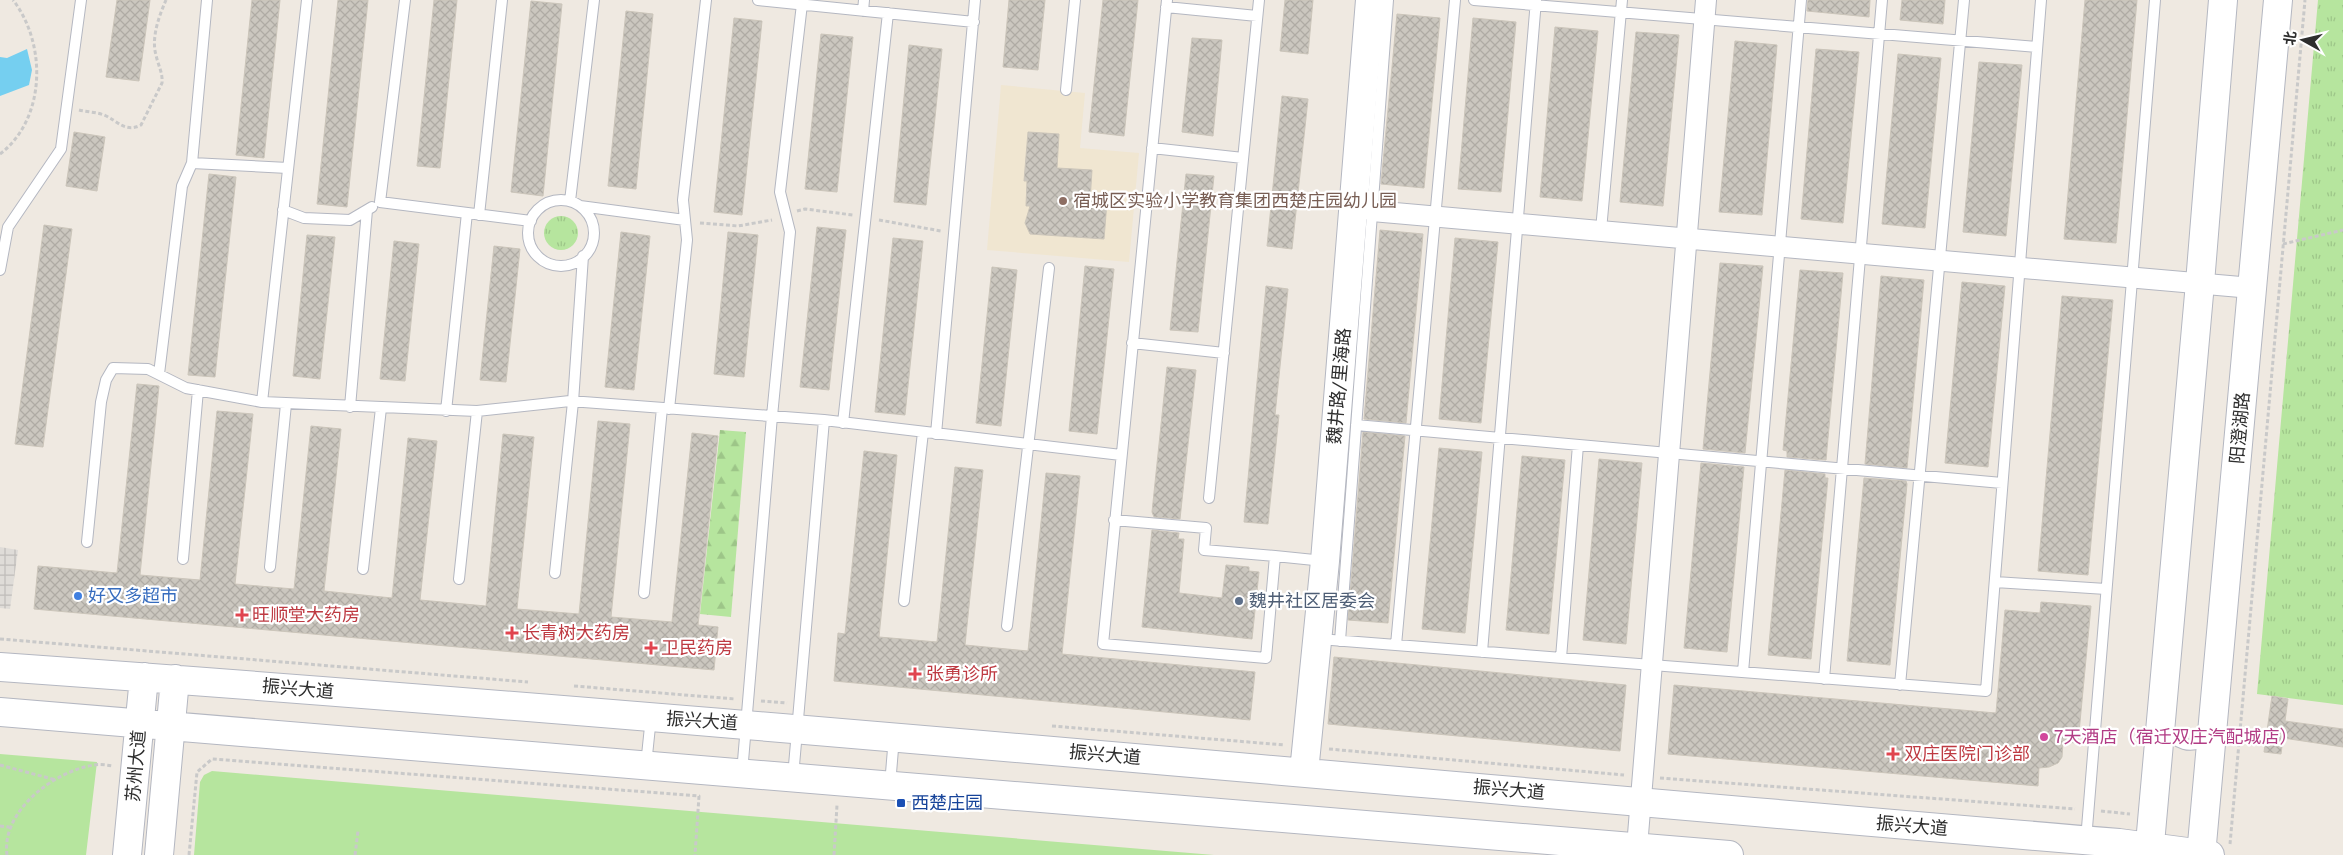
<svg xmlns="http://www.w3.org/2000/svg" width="2343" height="855" font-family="Overpass,'Noto Sans SC',sans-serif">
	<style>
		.education { fill: #f0e6d1 }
		.grass { fill: url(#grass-tufts) }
		.forest { fill: url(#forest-firs) }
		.park { fill: #b6e59e }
		.plaza { fill: url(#plaza-grid) }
		.water { fill: #75cff0 }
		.building { fill: url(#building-cross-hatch); stroke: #cbc5ba }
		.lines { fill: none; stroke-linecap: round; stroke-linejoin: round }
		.lane-casing { stroke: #b4b7c1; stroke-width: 12 }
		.street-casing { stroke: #b4b7c1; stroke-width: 22 }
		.secondary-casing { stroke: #b4b7c1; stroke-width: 30 }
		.path { stroke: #c9c9c9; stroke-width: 3; stroke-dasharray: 4 2.5; stroke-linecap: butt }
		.lane { stroke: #fff; stroke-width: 10 }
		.street { stroke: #fff; stroke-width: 20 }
		.secondary { stroke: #fff; stroke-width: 28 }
		.education-dot { fill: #8d6e63; stroke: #fff; stroke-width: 2 }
		.shop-dot { fill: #3f7fe0; stroke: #fff; stroke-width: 2 }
		.service-dot { fill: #5c6f8a; stroke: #fff; stroke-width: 2 }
		.health-dot { fill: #e0444e; stroke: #fff; stroke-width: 2 }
		.hotel-dot { fill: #d1479c; stroke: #fff; stroke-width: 2 }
		.transit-dot { fill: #1a4fb4; stroke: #fff; stroke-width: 2 }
		.labels { text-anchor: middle; stroke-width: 4.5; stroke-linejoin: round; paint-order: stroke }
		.education-label { font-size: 18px; fill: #785e54; stroke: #fff; text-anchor: start }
		.street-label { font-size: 18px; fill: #2e2e2e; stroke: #fff }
		.shop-label { font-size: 18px; fill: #366cbe; stroke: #fff; text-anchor: start }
		.service-label { font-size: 18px; fill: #4e5e75; stroke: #fff; text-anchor: start }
		.health-label { font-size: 18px; fill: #be3a42; stroke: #fff; text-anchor: start }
		.hotel-label { font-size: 18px; fill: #b23c85; stroke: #fff; text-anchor: start }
		.transit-label { font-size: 18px; fill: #164399; stroke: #fff; text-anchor: start }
	</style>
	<defs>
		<pattern id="grass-tufts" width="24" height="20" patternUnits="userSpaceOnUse" patternTransform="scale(1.25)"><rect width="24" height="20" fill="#b6e59e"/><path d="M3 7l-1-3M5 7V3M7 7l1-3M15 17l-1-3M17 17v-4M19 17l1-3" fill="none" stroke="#9dc588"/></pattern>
		<pattern id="forest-firs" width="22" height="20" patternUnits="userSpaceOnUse" patternTransform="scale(1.25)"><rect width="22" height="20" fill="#b6e59e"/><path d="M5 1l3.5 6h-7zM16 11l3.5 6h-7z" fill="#9dc588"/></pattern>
		<pattern id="plaza-grid" width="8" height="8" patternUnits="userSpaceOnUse" patternTransform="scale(1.25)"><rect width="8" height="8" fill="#dfdcd8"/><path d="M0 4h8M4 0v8" fill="none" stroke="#c0bdba"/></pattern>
		<pattern id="building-cross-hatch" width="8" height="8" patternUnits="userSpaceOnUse" patternTransform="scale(1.25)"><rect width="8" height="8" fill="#cbc7bf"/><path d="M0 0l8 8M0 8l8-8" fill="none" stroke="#afaba4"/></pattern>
	</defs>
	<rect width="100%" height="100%" fill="#efe9e1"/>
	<path class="education" d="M1001 85 1085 93 1080 148 1139 153 1129 262 987 250Z"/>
	<path class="grass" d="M2318 0H2343V705L2257 694Z
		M544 233a17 17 0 1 1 34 0a17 17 0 1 1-34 0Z"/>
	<path class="forest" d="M720 430 746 432 731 617 700 614Z"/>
	<path class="park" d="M0 754 97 762 86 855H0Z
		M212 771 1214 855H194L200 782 204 775Z"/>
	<path class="plaza" d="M0 547 18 550 10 609 0 608Z"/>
	<path class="water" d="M27 49 32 70 29 85 0 96V57L7 58Z"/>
	<path class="building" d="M117 0H150L139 81 106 77Z
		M252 0H280L264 158 236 155Z
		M338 0H368L347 207 317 204Z
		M434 0H457L440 168 417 166Z
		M1009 0H1045L1038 70 1003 67Z
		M1103 0H1138L1124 136 1089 132Z
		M1285 0H1313L1308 54 1280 51Z
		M1808 0H1870L1869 17 1807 11Z
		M1902 0H1945L1943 24 1900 20Z
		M2085 0H2137L2116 243 2064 239Z
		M531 1 562 4 543 196 511 192Z
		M626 11 653 14 636 189 608 186Z
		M1397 14 1440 18 1424 188 1381 184Z
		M734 18 762 21 742 215 714 212Z
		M1473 18 1516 22 1501 192 1458 189Z
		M1555 27 1598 31 1582 201 1540 197Z
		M1636 32 1679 35 1663 206 1620 202Z
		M821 34 853 37 837 192 805 189Z
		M1192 38 1222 40 1213 136 1182 132Z
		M1735 41 1777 45 1762 215 1719 212Z
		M909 45 942 49 926 205 894 202Z
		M1816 49 1859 52 1843 223 1801 219Z
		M1898 54 1941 58 1925 228 1882 224Z
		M1979 62 2022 65 2006 236 1963 232Z
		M1282 96 1308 99 1292 249 1267 246Z
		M74 132 105 137 97 191 66 186Z
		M1028 132 1059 134 1057 168 1092 170 1090 201 1107 202 1104 239 1030 234 1025 223 1030 206H1026L1027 181H1024Z
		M209 174 236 177 215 377 188 375Z
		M1186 174 1214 176 1198 332 1170 330Z
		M44 225 72 229 43 447 15 444Z
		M817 227 846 230 829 390 800 387Z
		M1380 230 1423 234 1406 423 1364 419Z
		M621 232 650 236 634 390 605 387Z
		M728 232 758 235 744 377 714 374Z
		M307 235 335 237 320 379 293 376Z
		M893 238 923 241 905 415 875 412Z
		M1455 238 1498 242 1481 423 1439 419Z
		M394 241 419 244 405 381 380 379Z
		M494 246 520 249 506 382 480 380Z
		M1720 263 1763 266 1745 453 1703 449Z
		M1085 266 1114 269 1097 434 1069 431Z
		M992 267 1017 270 1001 426 976 423Z
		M1800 270 1843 273 1826 460 1787 457V451L1783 450Z
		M1881 276 1924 280 1907 468 1865 464Z
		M1962 282 2005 286 1988 467 1945 463Z
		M1266 286 1288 289 1275 415H1279L1268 524 1244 522Z
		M2062 296 2113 300 2088 575 2038 571Z
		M1167 367 1196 370 1180 519 1154 517 1152 512Z
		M137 384 159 386 140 575 200 580 217 411 253 414 235 584 294 589 311 426 341 429 324 591 392 598 408 438 437 441 420 600 486 606 503 434 534 437 517 609 579 614 598 421 630 424 611 617 672 622 692 433 718 436 698 625 718 627 714 670 34 609 38 566 117 573Z
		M1363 432 1405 436 1388 623 1348 620Z
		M1439 448 1482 452 1465 633 1422 629Z
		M864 451 897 455 879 637 937 642 955 467 983 470 965 645 1028 651 1046 473 1080 476 1062 654 1255 672 1250 720 834 681 838 633 845 634Z
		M1522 456 1565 460 1549 634 1506 630Z
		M1599 459 1642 463 1626 644 1583 640Z
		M1701 463 1744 467 1727 652 1684 648Z
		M1785 470 1825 474V478H1828L1811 659 1768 655Z
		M1864 478 1906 481 1907 484 1890 665 1847 661Z
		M1152 530 1179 533 1178 539H1184L1179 593 1222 598 1226 565 1249 567V571L1259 572 1252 639 1142 627Z
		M2041 602 2091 606 2078 743 2063 742 2062 757 2058 763 2049 767 2039 768 2038 786 1668 754 1674 685 1996 713 2005 610 2040 613Z
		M1334 657 1626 685 1620 751 1328 724Z
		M2272 696 2288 699 2285 721 2343 729V747L2283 738 2281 754 2264 752Z"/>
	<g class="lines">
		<defs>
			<path id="lane" d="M405 0 380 202 531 221
				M758 0 974 22
				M1474 0 2037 47
				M1166 7 1257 16
				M863 11 864 0
				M1066 90 1075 0
				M1152 148 1243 158
				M192 163 288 168
				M528 233a33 33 0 1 1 66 0a33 33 0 1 1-66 0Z
				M570 201 594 0
				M580 206 685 220
				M283 210 304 218 350 220 372 207
				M479 215 502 0
				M1601 230 1622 0
				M0 270 8 227 61 149 81 0
				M1132 343 1224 353
				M159 374 182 186 192 163 207 0
				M262 402 307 0
				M350 407 367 210
				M669 409 687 240 683 200 706 0
				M446 411 467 213
				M843 423 888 13
				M1356 425 2002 483
				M936 434 975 0
				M1209 498 1259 0
				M1114 520 1206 528 1204 550 1275 556 1266 658 1103 644 1167 0
				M87 542 101 402 106 380 113 368 148 369 186 388 262 402 477 411 570 401 824 420 1121 455
				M1275 556 1324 561
				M183 559 198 390
				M270 567 286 404
				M363 569 381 408
				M555 573 573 402 583 256
				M459 579 477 411
				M1995 582 2106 589
				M644 593 662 408
				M904 601 923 432
				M1007 626 1049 268
				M1319 639 1986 691 2041 0
				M1340 641 1388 0
				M1396 645 1455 0
				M1482 652 1536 0
				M1561 658 1578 445
				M1743 672 1801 0
				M1824 679 1882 0
				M1900 685 1964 0
				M2165 728C2175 744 2191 751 2208 738
				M646 765 651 717
				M742 773 772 416 790 232 780 192 802 4
				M793 777 824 420
				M890 785 894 737
				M2086 840 2155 0"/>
			<path id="street" d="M1372 211 2252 288
				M1637 847 1706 0"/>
			<path id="secondary" d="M0 667C707 717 1413 784 2119 843L2210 855
				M0 712 1729 855
				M1304 772 1325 561 1370 0
				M127 855 144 677
				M159 855 175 679
				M2149 855 2200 283 2223 0
				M2201 855 2278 0"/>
		</defs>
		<use href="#lane" class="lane-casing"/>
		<use href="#street" class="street-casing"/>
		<use href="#secondary" class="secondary-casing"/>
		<path class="path" d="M79 110C87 112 96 112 104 115 118 121 125 133 141 125L162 83C163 73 158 65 156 55 151 38 159 16 166 0
			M0 154C46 119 47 44 13 0
			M797 211 805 209 853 215
			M879 220 941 231
			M700 223 738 226 772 220
			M2283 244 2343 230
			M0 639 528 682
			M574 686 735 699
			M761 701 787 703
			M1052 726 1285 745
			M1329 749 1624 775
			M0 765 56 780
			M1660 778 2075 809
			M2101 811 2130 814
			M0 826 9 827
			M2230 844 2305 0
			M7 855C1 811 54 771 94 765 100 764 107 765 113 766
			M189 855 197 772 212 759 699 796 695 855
			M355 855 358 831
			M834 855 837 805"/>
		<use href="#lane" class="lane"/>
		<use href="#street" class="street"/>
		<use href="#secondary" class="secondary"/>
	</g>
	<circle class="education-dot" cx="1063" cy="201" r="5"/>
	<circle class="shop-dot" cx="78" cy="596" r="5"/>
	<circle class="service-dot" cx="1239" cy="601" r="5"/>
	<g class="health-dot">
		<path d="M239.5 607.5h5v5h5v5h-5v5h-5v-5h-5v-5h5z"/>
		<path d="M509.5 625.5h5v5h5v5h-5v5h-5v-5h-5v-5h5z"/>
		<path d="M648.5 640.5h5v5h5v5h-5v5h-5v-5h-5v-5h5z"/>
		<path d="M912.5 666.5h5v5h5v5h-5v5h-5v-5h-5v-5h5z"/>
		<path d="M1890.5 746.5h5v5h5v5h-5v5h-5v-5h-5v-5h5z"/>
	</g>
	<circle class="hotel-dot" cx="2044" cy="737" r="5"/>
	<rect class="transit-dot" x="896" y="798" width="10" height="10" rx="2.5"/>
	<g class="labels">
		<g class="education-label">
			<text x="1073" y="207">宿城区实验小学教育集团西楚庄园幼儿园</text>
		</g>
		<g class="street-label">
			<text transform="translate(1339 386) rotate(-85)" y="6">魏井路/里海路</text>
			<text transform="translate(2240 428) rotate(-85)" y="6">阳澄湖路</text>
			<text transform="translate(298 689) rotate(5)" y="6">振兴大道</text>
			<text transform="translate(702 721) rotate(4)" y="6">振兴大道</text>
			<text transform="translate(1105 755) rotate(5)" y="6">振兴大道</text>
			<text transform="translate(136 766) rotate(-85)" y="6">苏州大道</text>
			<text transform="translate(1509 790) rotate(5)" y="6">振兴大道</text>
			<text transform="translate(1912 826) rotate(5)" y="6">振兴大道</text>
		</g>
		<g class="shop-label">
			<text x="88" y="602">好又多超市</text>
		</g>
		<g class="service-label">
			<text x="1249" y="607">魏井社区居委会</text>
		</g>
		<g class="health-label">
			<text x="252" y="621">旺顺堂大药房</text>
			<text x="522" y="639">长青树大药房</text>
			<text x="661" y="654">卫民药房</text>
			<text x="926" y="680">张勇诊所</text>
			<text x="1904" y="760">双庄医院门诊部</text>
		</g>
		<g class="hotel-label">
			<text x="2054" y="743">7天酒店（宿迁双庄汽配城店）</text>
		</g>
		<g class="transit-label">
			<text x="911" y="809">西楚庄园</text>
		</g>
	</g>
	<g transform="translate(2303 40) rotate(278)" stroke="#ffffff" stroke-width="4" paint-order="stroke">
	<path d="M0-4L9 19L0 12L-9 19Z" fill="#2e2e2e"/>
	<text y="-8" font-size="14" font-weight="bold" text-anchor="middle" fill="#2e2e2e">北</text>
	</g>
</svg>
